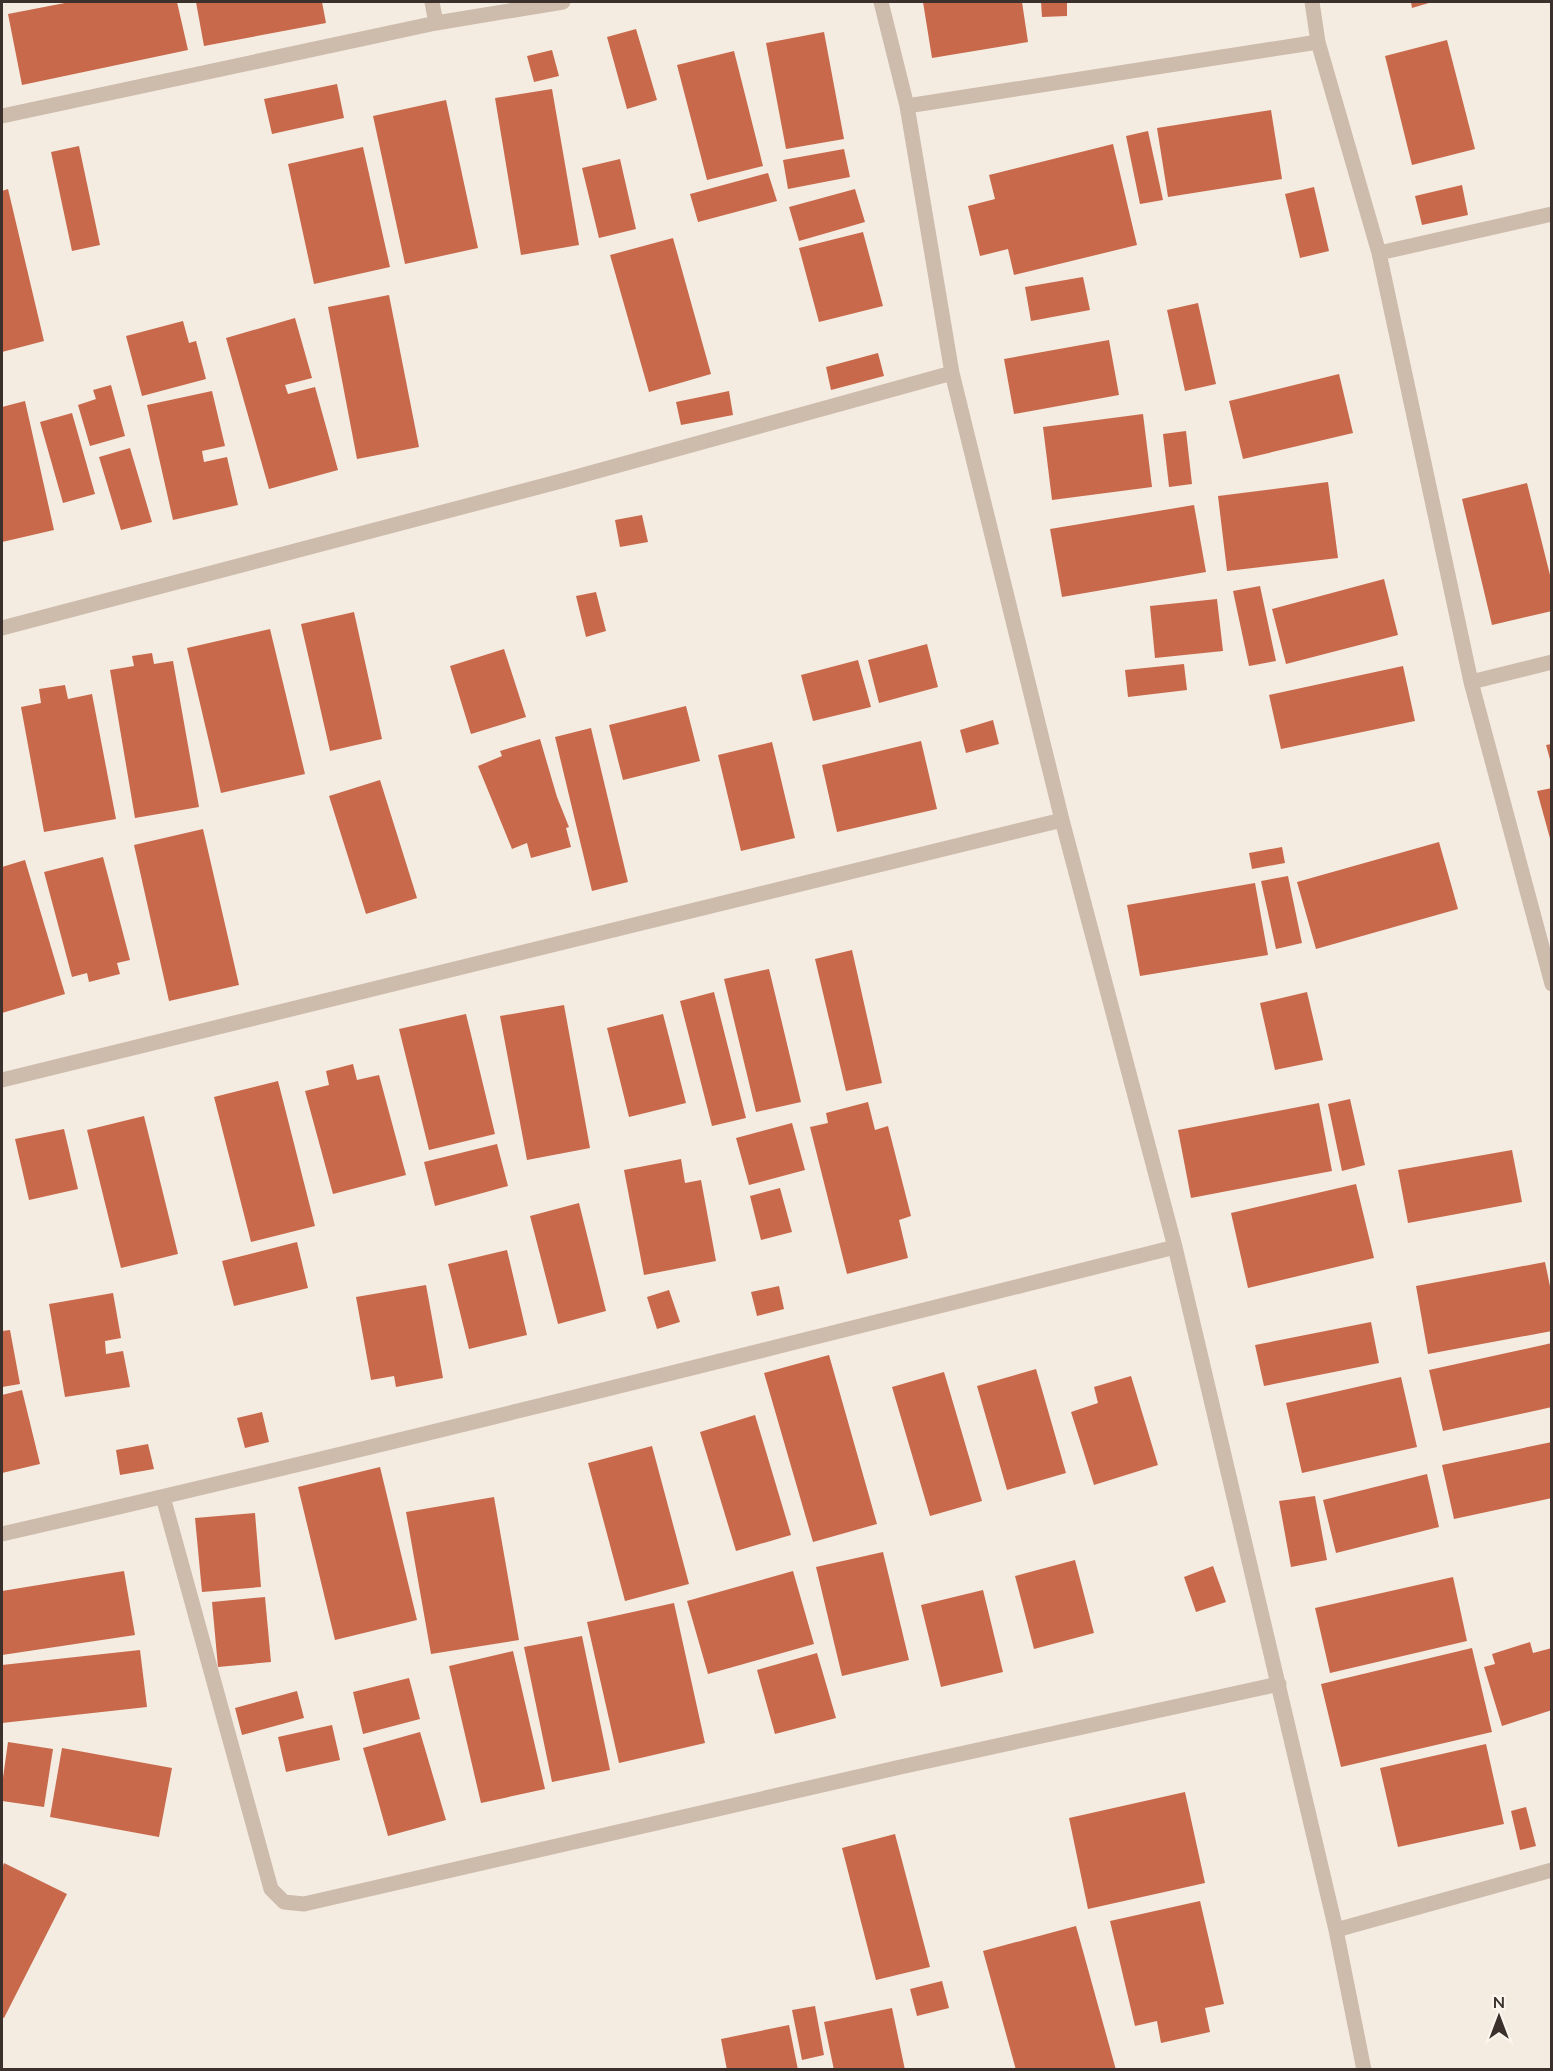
<svg xmlns="http://www.w3.org/2000/svg" width="1553" height="2071" font-family="Lato,sans-serif">
	<style>
		.building { fill: #c8694b }
		.lines { fill: none; stroke-linecap: round; stroke-linejoin: round }
		.street { stroke: #cdbbac; stroke-width: 15 }
	</style>
	<rect width="100%" height="100%" fill="#f4ebe1"/>
	<path class="building" d="M70 2H177L188 50 22 85 8 14Z
		M196 2H322L326 23 204 46Z
		M923 2H1022L1028 42 932 58Z
		M1041 2H1067V16L1042 17Z
		M1411 2H1432L1412 8Z
		M636 29 657 100 627 109 607 37Z
		M824 32 844 139 786 149 766 43Z
		M1447 40 1475 149 1412 165 1385 56Z
		M552 50 559 76 534 82 527 56Z
		M734 51 763 166 707 180 677 65Z
		M337 84 344 118 272 134 264 99Z
		M552 89 579 245 521 255 495 98Z
		M446 100 478 248 405 264 373 116Z
		M1271 110 1282 179 1168 197 1157 128Z
		M1148 131 1163 200 1140 204 1126 136Z
		M1113 144 1137 245 1014 275 1008 249 980 256 968 206 995 199 989 175Z
		M79 146 100 245 72 251 51 152Z
		M363 147 390 267 314 284 288 164Z
		M844 149 850 177 788 189 783 160Z
		M620 159 636 229 599 238 582 168Z
		M768 173 777 201 698 222 690 194Z
		M1462 185 1468 215 1422 225 1415 196Z
		M1314 187 1329 251 1300 258 1285 194Z
		M8 189 44 341 2 352V191Z
		M855 189 865 222 799 241 789 207Z
		M863 232 883 306 819 322 799 248Z
		M673 238 711 374 649 392 610 255Z
		M1083 277 1090 310 1031 321 1025 287Z
		M389 295 419 447 357 459 328 307Z
		M1198 303 1216 384 1185 391 1167 310Z
		M295 318 312 378 285 385 288 394 315 387 338 470 269 489 226 338Z
		M183 321 189 343 196 341 206 379 142 396 126 336Z
		M1109 340 1119 395 1014 414 1004 359Z
		M878 353 884 376 831 390 826 367Z
		M1339 374 1353 433 1243 459 1229 401Z
		M111 385 125 436 90 446 78 405 96 399 93 390Z
		M212 391 225 446 202 451 204 462 227 457 238 505 173 520 147 405Z
		M729 391 733 415 681 425 676 402Z
		M25 401 54 530 2 542V407Z
		M72 413 95 494 63 503 40 422Z
		M1143 414 1152 487 1052 500 1043 427Z
		M1186 431 1192 484 1169 487 1163 434Z
		M130 448 152 522 121 530 99 457Z
		M1328 482 1338 558 1227 571 1218 496Z
		M1527 483 1552 583V611L1492 625 1462 499Z
		M1194 505 1206 572 1062 597 1050 529Z
		M642 515 648 542 620 547 615 520Z
		M1384 579 1398 635 1286 664 1272 609Z
		M1260 586 1276 661 1249 666 1233 591Z
		M596 592 606 631 586 637 576 596Z
		M1217 599 1223 651 1155 658 1150 606Z
		M354 612 382 739 330 751 301 624Z
		M270 629 305 774 221 793 187 648Z
		M927 644 938 687 879 703 868 660Z
		M504 649 526 717 471 734 450 666Z
		M152 653 154 664 173 661 199 807 135 818 110 670 134 666 132 656Z
		M858 660 871 707 813 721 801 675Z
		M1184 664 1187 690 1128 697 1125 670Z
		M1403 666 1415 721 1281 749 1269 695Z
		M65 685 68 699 92 694 116 819 44 832 21 707 41 703 39 689Z
		M686 706 700 761 623 780 609 725Z
		M993 720 999 744 966 753 960 730Z
		M591 728 628 882 592 891 555 737Z
		M540 739 557 797 569 827 566 828 571 847 531 858 527 843 512 849 478 766 502 756 500 751Z
		M921 741 937 809 837 832 822 765Z
		M772 742 795 838 741 851 718 755Z
		M1552 744V763H1551L1546 745Z
		M380 780 417 898 366 914 329 796Z
		M1552 788V842H1551L1537 791Z
		M203 829 239 985 169 1001 134 845Z
		M1439 842 1458 909 1316 949 1297 882Z
		M1282 847 1285 863 1252 869 1249 853Z
		M103 857 130 960 117 963 120 974 89 982 87 973 72 977 44 872Z
		M25 860 65 994 2 1013V867Z
		M1288 876 1302 943 1276 949 1261 881Z
		M1255 883 1268 955 1140 976 1127 905Z
		M852 950 882 1083 846 1091 815 959Z
		M769 969 801 1102 756 1112 724 979Z
		M714 992 746 1118 712 1126 680 1001Z
		M1307 992 1323 1060 1275 1070 1260 1003Z
		M564 1005 590 1148 527 1160 500 1016Z
		M466 1014 495 1134 429 1150 399 1029Z
		M663 1014 686 1103 629 1117 607 1028Z
		M353 1064 357 1080 379 1075 406 1175 333 1194 305 1091 329 1085 326 1071Z
		M278 1081 315 1226 251 1242 214 1097Z
		M1350 1099 1365 1165 1342 1171 1328 1104Z
		M868 1102 875 1130 888 1126 911 1216 899 1220 908 1258 847 1274 810 1127 828 1123 826 1113Z
		M1319 1103 1332 1171 1191 1198 1178 1130Z
		M144 1116 178 1254 121 1268 87 1130Z
		M792 1123 805 1170 749 1185 736 1138Z
		M64 1129 78 1189 29 1200 15 1139Z
		M497 1144 508 1186 435 1206 424 1162Z
		M1512 1150 1522 1202 1408 1223 1398 1170Z
		M681 1159 685 1183 701 1180 716 1261 644 1275 624 1170Z
		M1356 1184 1374 1258 1248 1288 1231 1213Z
		M780 1188 792 1232 761 1240 750 1196Z
		M579 1203 606 1311 558 1324 530 1216Z
		M297 1242 308 1288 234 1306 222 1261Z
		M507 1250 527 1335 469 1349 448 1264Z
		M1545 1262 1552 1296V1331L1428 1354 1416 1286Z
		M426 1285 443 1378 396 1387 394 1376 371 1380 356 1297Z
		M779 1286 784 1309 757 1316 751 1292Z
		M669 1290 680 1322 657 1329 647 1297Z
		M113 1293 121 1338 105 1341 106 1354 123 1351 130 1387 65 1397 49 1304Z
		M1371 1322 1379 1363 1264 1386 1255 1345Z
		M10 1330 20 1384 2 1387V1331Z
		M1552 1343V1407L1443 1431 1429 1370Z
		M829 1355 877 1524 813 1542 764 1373Z
		M1036 1369 1066 1473 1007 1490 977 1386Z
		M944 1372 982 1501 930 1516 892 1387Z
		M1131 1376 1158 1465 1094 1485 1071 1412 1098 1403 1094 1387Z
		M1401 1377 1417 1447 1302 1473 1286 1403Z
		M22 1390 40 1464 2 1473V1395Z
		M262 1412 269 1442 245 1448 237 1418Z
		M755 1415 791 1535 736 1551 700 1432Z
		M1552 1442V1498L1454 1519 1442 1465Z
		M148 1444 154 1469 120 1475 116 1450Z
		M652 1446 689 1584 625 1601 588 1463Z
		M380 1467 417 1620 335 1640 298 1487Z
		M1427 1474 1439 1527 1336 1553 1323 1500Z
		M1315 1496 1327 1560 1291 1567 1279 1501Z
		M494 1497 519 1640 431 1654 406 1512Z
		M255 1513 261 1587 202 1592 195 1518Z
		M883 1552 909 1660 842 1676 816 1567Z
		M1075 1560 1094 1633 1034 1649 1015 1576Z
		M1213 1566 1226 1602 1196 1612 1184 1577Z
		M124 1571 135 1635 2 1655V1591Z
		M793 1571 814 1644 708 1674 687 1601Z
		M1453 1577 1467 1641 1330 1673 1315 1608Z
		M983 1590 1003 1672 941 1687 921 1605Z
		M265 1597 271 1662 218 1667 212 1602Z
		M674 1603 705 1743 619 1763 587 1622Z
		M582 1636 610 1770 552 1782 524 1647Z
		M1530 1642 1533 1653 1552 1648V1710L1502 1726 1484 1667 1495 1664 1492 1654Z
		M1472 1648 1492 1732 1341 1767 1321 1684Z
		M140 1650 147 1707 2 1723V1665Z
		M513 1651 545 1789 481 1803 449 1666Z
		M817 1653 836 1718 775 1734 757 1670Z
		M409 1678 420 1719 363 1734 353 1692Z
		M297 1691 304 1718 242 1735 235 1708Z
		M332 1725 340 1760 286 1772 278 1737Z
		M420 1732 446 1820 388 1836 363 1748Z
		M8 1742 53 1749 44 1807 2 1801V1785Z
		M1486 1744 1504 1824 1398 1847 1380 1768Z
		M62 1748 172 1768 159 1837 50 1817Z
		M1185 1792 1205 1883 1088 1909 1069 1818Z
		M1526 1807 1536 1846 1520 1850 1511 1811Z
		M895 1834 930 1967 876 1980 842 1848Z
		M4 1863 67 1894 4 2018 2 2017V1868Z
		M1200 1901 1224 2004 1205 2008 1210 2032 1161 2043 1157 2021 1135 2026 1110 1921Z
		M1076 1926 1116 2070H1016L983 1951Z
		M942 1981 949 2008 917 2016 910 1989Z
		M815 2006 824 2055 802 2060 792 2010Z
		M892 2008 905 2070H834L824 2022Z
		M789 2025 798 2070H727L721 2039Z"/>
	<g class="lines">
		<path class="street" d="M432 2 436 23
			M881 2 907 106 952 373 1062 820 1175 1247 1336 1930 1364 2070
			M1312 2 1318 42 1379 253 1471 682 1552 984
			M907 106 1318 42
			M2 116 436 23 563 2
			M1379 253 1552 214
			M2 628 565 480 952 373
			M1471 682 1552 662
			M2 1080 1062 820
			M163 1497 271 1889 284 1902 304 1904 896 1768 1279 1684
			M2 1534C394 1444 784 1345 1175 1247
			M1336 1930 1552 1870"/>
	</g>
	<rect width="1553" height="2071" fill="none" stroke="#3b302b" stroke-width="6"/>
	<g transform="translate(1499 2017)" stroke="#fbf5ee" stroke-width="4.5" paint-order="stroke">
	<path d="M0-4.5L10 22L0 15L-10 22Z" fill="#3b302b"/>
	<text y="-9" font-size="16" font-weight="bold" text-anchor="middle" fill="#3b302b">N</text>
	</g>
</svg>
